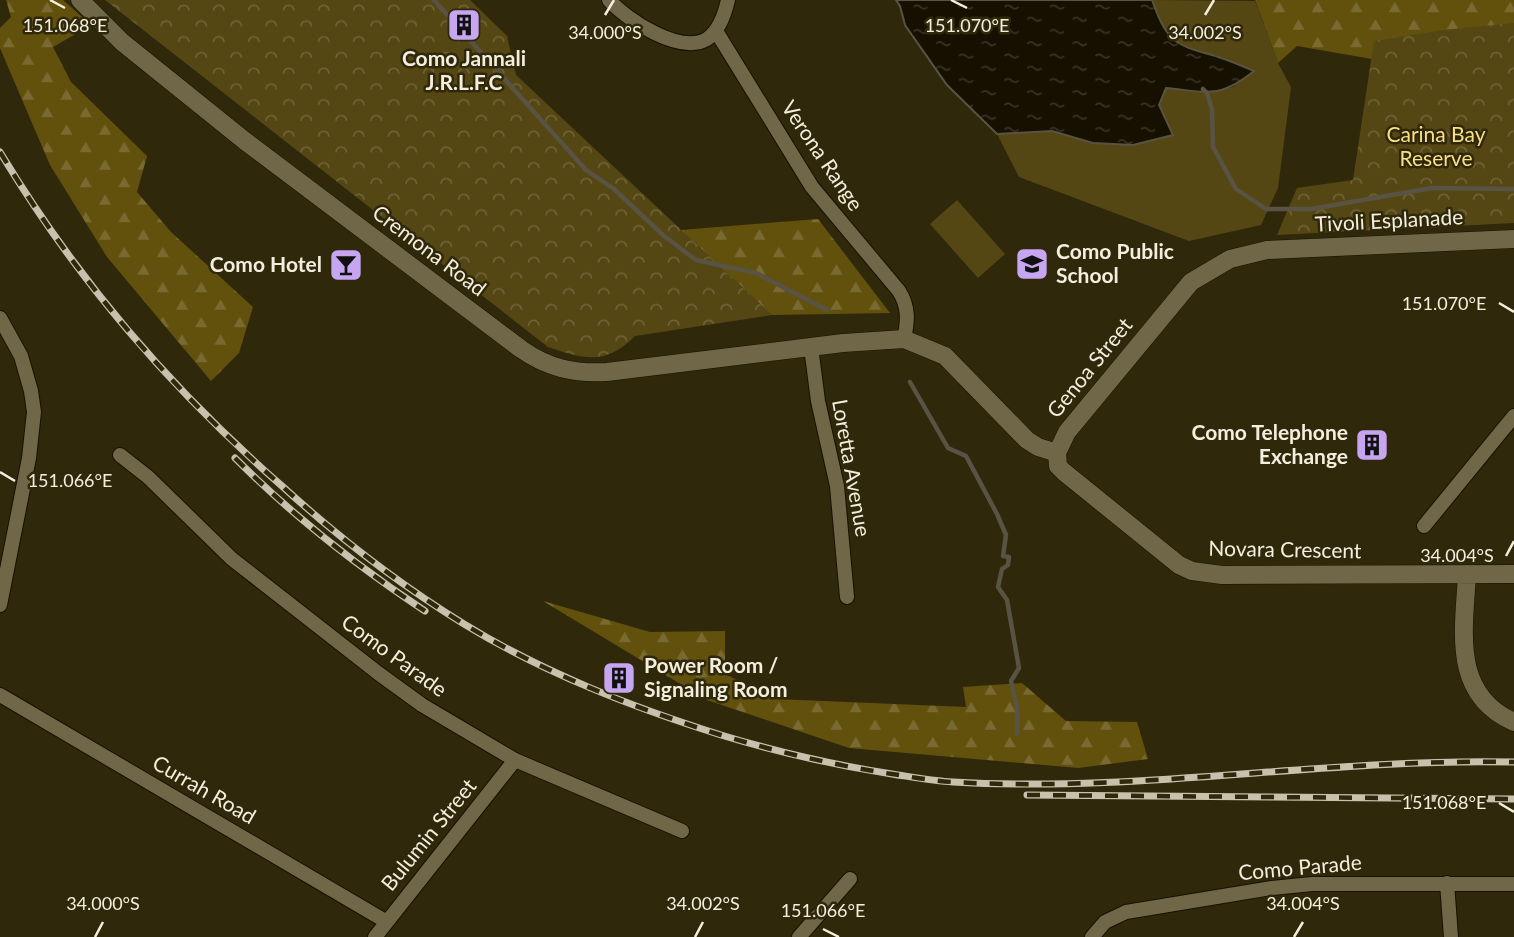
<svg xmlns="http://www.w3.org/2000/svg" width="1514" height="937" font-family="Lato,sans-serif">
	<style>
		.grass { fill: #554714 }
		.forest { fill: url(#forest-firs) }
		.park { fill: url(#park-crowns) }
		.water { fill: url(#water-ripples); stroke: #585343; stroke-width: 2 }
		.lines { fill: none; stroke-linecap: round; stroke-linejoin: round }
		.stream { stroke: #585343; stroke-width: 4.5 }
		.minor-casing { stroke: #181100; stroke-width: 16 }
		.tertiary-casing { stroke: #181100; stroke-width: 19 }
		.minor { stroke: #706749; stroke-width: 14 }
		.tertiary { stroke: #706749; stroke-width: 18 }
		.rail-casing { stroke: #c7c1ad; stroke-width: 7 }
		.rail { stroke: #30280b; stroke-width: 4.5; stroke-dasharray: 13; stroke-linecap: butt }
		.ticks { fill: none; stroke: #f3eedd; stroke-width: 2.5 }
		.labels { text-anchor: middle; stroke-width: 5; stroke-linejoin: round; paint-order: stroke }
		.poi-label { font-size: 21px; font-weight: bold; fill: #f3eedd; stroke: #30280b; text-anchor: start }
		.park-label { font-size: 21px; fill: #f9df85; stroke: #30280b }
		.street-label { font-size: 21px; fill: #f3eedd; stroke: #30280b }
		.ticks-label { font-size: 18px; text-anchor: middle; fill: #f3eedd; stroke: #30280b; stroke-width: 5; stroke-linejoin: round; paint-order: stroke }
	</style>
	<defs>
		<pattern id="forest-firs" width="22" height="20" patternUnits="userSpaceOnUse" patternTransform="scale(1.75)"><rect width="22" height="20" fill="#61510d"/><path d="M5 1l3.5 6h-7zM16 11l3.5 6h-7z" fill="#786a30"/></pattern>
		<pattern id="park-crowns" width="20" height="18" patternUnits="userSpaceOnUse" patternTransform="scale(1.75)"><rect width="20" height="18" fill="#554714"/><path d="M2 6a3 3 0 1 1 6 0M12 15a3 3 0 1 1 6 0" fill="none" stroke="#6e6236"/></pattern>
		<pattern id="water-ripples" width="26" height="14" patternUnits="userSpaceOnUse" patternTransform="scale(1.75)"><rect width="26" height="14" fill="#161001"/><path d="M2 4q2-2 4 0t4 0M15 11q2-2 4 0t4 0" fill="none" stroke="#383326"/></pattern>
	</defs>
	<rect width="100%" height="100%" fill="#30280b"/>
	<path class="grass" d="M1152 0 1255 1 1278 63 1291 87 1278 188 1261 225 1189 241 1019 177 997 134 1052 131 1093 143 1133 145 1173 134 1159 105 1166 88 1207 93 1233 87 1253 70 1178 45 1169 36 1161 23Z
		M957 200 1005 254 978 278 930 224Z"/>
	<path class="forest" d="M6 0H63L91 25 53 47 71 82 147 156 137 192 171 232 253 307 239 353 211 381 107 257 50 165 0 48V28L11 17Z
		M1255 0H1514V74L1395 63 1297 46 1278 63Z
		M818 219 890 313 772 315 681 230Z
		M543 601 650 632 725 631V674L776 699 966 707 963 687 1022 683 1066 721 1137 722 1148 759 1078 768 849 748 707 700Z"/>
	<path class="park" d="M105 0H470L507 36 516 75 772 315 635 336C605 366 584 359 548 347Z
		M1514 23V223L1277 235 1297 188 1353 180 1374 41 1443 30Z"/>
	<path class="water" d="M896 0H1152C1166 39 1173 45 1212 55 1226 59 1240 65 1254 71 1219 99 1208 92 1166 88L1159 105 1173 135 1133 145 1093 143 1052 131 997 134 947 85 905 25 900 6Z"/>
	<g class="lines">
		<path class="stream" d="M434 0 586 170 614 189 664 236 696 260 756 273 827 310
			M1203 89 1207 93 1212 109 1213 147 1236 189 1266 209H1311L1432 188 1514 189
			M910 382 948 448 966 456 997 514 1006 535 1003 556 1009 557 1008 565 1002 569 998 587 1007 600 1019 668 1011 681 1017 707V734"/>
		<defs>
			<path id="minor" d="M609 0C627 20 680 55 707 39 719 31 725 13 728 0
				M716 31 812 187 899 291C909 307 908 321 904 339
				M0 318 21 356 31 391 34 412 29 458 0 605
				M811 347 818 401 837 486 847 597
				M120 455 148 477 232 559 378 673 422 705 515 760 682 831
				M1424 526 1514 416
				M0 695 387 922
				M1447 883 1451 937
				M375 937 515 760
				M799 937 850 879
				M1092 937 1105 922 1126 912 1272 888 1312 884H1514"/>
			<path id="tertiary" d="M80 0 122 42 245 141 521 349C548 368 574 374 607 372L843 343 904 339 945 356 1027 440 1038 447 1057 453 1058 466 1064 472 1179 565 1192 571 1222 575 1514 574
				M1057 453 1067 432 1191 282 1230 259 1267 250 1514 239
				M1467 574C1464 631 1451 694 1514 722"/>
		</defs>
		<use href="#minor" class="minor-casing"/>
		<use href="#tertiary" class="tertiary-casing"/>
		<use href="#minor" class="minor"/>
		<use href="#tertiary" class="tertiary"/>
		<defs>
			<path id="rail" d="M0 152C78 281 169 387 282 486 338 537 399 584 464 624 544 673 632 707 721 735 777 752 834 765 892 774 912 777 933 781 953 782 1140 793 1326 758 1514 762
				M235 458C292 515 357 566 425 611
				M1027 795 1514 799"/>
		</defs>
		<use href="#rail" class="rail-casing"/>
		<use href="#rail" class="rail"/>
	</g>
	<path class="ticks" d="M50 0 65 8M951 0 967 8M605 15 614 0M1205 15 1214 0M1499 303 1514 312M0 472 15 481M1506 556 1514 541M1499 803 1514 812M823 929 839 937M95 937 103 922M695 937 703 922M1294 937 1303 922"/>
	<defs>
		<symbol id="building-square" viewBox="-11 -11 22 22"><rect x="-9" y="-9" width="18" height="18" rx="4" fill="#c6a6f0" stroke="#30280b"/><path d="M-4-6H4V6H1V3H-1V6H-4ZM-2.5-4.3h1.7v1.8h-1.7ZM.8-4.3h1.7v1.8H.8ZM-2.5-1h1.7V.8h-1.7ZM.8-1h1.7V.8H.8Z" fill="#111"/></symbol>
		<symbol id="school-square" viewBox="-11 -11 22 22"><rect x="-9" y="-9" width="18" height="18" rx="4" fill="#c6a6f0" stroke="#30280b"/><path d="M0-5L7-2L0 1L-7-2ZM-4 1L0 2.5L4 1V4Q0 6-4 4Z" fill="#111"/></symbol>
		<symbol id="bar-square" viewBox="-11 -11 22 22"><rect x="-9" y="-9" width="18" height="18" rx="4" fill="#c6a6f0" stroke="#30280b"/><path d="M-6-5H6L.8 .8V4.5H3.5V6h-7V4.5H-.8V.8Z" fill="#111"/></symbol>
	</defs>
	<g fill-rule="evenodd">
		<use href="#building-square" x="445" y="6" width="38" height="38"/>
		<use href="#school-square" x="1013" y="245" width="38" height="38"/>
		<use href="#bar-square" x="327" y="246" width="38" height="38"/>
		<use href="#building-square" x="1353" y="426" width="38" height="38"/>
		<use href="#building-square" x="600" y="659" width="38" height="38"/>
	</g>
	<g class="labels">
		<g class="poi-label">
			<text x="464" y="66" text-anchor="middle">Como Jannali<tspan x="464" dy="24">J.R.L.F.C</tspan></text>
			<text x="1056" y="259">Como Public<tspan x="1056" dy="24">School</tspan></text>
			<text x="322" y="272" text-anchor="end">Como Hotel</text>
			<text x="1348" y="440" text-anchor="end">Como Telephone<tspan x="1348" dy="24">Exchange</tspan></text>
			<text x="644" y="673">Power Room /<tspan x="644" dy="24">Signaling Room</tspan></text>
		</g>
		<g class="park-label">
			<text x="1436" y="142">Carina Bay<tspan x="1436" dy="24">Reserve</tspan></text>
		</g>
		<g class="street-label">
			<text transform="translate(822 156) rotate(56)" y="7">Verona Range</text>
			<text transform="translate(1389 221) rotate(-3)" y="7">Tivoli Esplanade</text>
			<text transform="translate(429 251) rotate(37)" y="7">Cremona Road</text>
			<text transform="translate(1090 368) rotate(-51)" y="7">Genoa Street</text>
			<text transform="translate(851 468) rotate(80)" y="7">Loretta Avenue</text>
			<text transform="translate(1285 550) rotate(1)" y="7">Novara Crescent</text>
			<text transform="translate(394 656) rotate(36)" y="7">Como Parade</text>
			<text transform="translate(204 790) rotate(30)" y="7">Currah Road</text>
			<text transform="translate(429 835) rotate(-51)" y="7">Bulumin Street</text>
			<text transform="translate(1300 868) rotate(-5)" y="7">Como Parade</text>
		</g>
	</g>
	<g class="ticks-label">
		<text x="65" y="32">151.068°E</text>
		<text x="967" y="32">151.070°E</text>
		<text x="605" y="39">34.000°S</text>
		<text x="1205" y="39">34.002°S</text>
		<text x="1444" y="310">151.070°E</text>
		<text x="70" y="487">151.066°E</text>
		<text x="1457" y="562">34.004°S</text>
		<text x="1444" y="809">151.068°E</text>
		<text x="103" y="910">34.000°S</text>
		<text x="703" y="910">34.002°S</text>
		<text x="1303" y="910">34.004°S</text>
		<text x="823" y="917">151.066°E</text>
	</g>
</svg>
